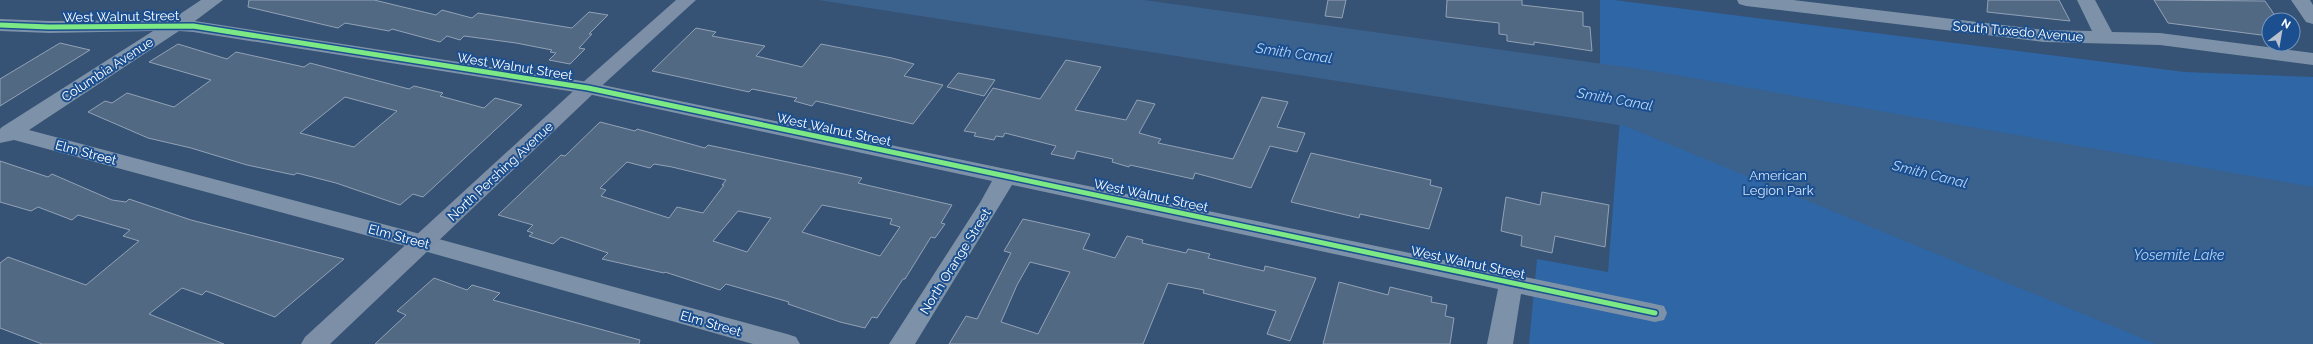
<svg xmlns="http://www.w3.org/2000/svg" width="2313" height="344" font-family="Raleway,sans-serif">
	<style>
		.green { fill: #2f66a5 }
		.water { fill: #3b618d }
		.building { fill: #526984; stroke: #92a2b6; fill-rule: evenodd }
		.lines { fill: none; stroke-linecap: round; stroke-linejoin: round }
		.minor { fill: #7d92a8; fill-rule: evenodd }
		.major { fill: #7d8ea7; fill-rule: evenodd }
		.cycleway-casing { stroke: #1b4f8f; stroke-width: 8 }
		.cycleway { stroke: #7ce984; stroke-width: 5 }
		.labels { text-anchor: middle; stroke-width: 4; stroke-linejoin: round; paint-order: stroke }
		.street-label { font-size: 13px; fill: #fff; stroke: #1b4f8f }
		.park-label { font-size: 13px; fill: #cfe3fa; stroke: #1b4f8f }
		.water-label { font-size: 14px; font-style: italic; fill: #b5d3f5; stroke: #1b4f8f }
	</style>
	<rect width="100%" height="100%" fill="#365274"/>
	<path class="green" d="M1600 0H1614L2185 72 2313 77V344H1529L1537 259 1608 272 1620 118 1600 75Z"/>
	<path class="water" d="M818 0H1144L1647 70 2313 187V344H2156L1625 126Z"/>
	<path class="building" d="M249 0H374L436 15 442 10 472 18 478 13 572 28 589 12 608 15 589 34H592L579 48 585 49 570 64 549 60 556 53 550 52 552 50 516 43 464 36 460 40 447 36 440 42 392 29 389 31 345 23 338 28 248 7Z
		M1328 0H1346L1342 18 1325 16Z
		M1447 0H1522V5L1583 12V26L1590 27 1592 51 1534 42V45L1507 41V35L1499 34V23L1446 17Z
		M1988 0H2059L2070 21 1987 12Z
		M2154 0 2265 1 2278 20H2269V36L2168 23Z
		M696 28 716 32 712 36 765 46 756 56 802 67 821 44 892 58 914 64 904 76 943 85 913 124 816 101 812 106 794 101 797 98 752 89 749 92 652 71Z
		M60 43 90 50 0 106V79Z
		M178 44 227 59 236 52 304 67 310 63 409 89 414 86 443 93 440 96 484 108 495 98 522 105 423 197 413 194 400 205 336 183 297 173 294 175 247 165 191 148 148 138 88 112 105 101 112 103 127 93 174 107 211 80 149 62ZM345 97 397 111 354 147 300 133Z
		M1066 60 1101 67 1075 110 1126 120 1137 100 1155 104 1139 133 1161 139 1158 143 1233 159 1262 97 1288 102 1277 127 1305 133 1297 152 1270 146 1251 188 1195 173 1193 179 1130 165 1129 167 1112 162 1113 159 1077 151 1074 159 1051 154 1056 146 1005 133 1003 137 996 136 994 140 974 136 976 133 964 131 993 88 1040 99Z
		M958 73 995 80 984 96 947 87Z
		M600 122 635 131 637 129 705 148 708 145 844 174 862 178 858 183 952 205 941 223 945 224 935 238 931 237 905 279H903L877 318 872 317 865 328 840 322 788 304 789 302 726 284 720 290 665 272 664 273 602 259 608 253 561 237 553 244 529 236 533 233 527 231 533 225 498 215 561 155 565 156ZM627 162 650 168 654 164 672 167 726 180 722 185H724L703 213 677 207 669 218 601 196 606 190 600 188ZM822 205 892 219 890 224 900 227 880 256 802 232ZM738 211 771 218 747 252 713 241Z
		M1311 153 1431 180 1430 185 1442 188 1429 229 1360 214 1359 218 1291 202Z
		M0 161 48 177 52 174 112 200 126 202 129 199 191 220 344 259 275 317 206 291 202 295 182 288 149 314 224 344H42L0 328V263L8 257 86 285 139 241 123 236 130 230 78 215 72 220 38 207 31 211 0 202Z
		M1542 192 1609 205 1605 247 1555 236 1552 253 1521 246 1522 236 1501 231 1506 197 1540 205Z
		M1023 219 1090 234 1083 249 1115 258 1127 236 1143 240 1142 243 1186 253 1188 249 1210 254 1208 258 1264 271 1265 266 1316 278 1290 341 1267 334 1276 311 1203 293 1204 290 1168 283 1143 344H949L966 316 977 319 1011 253 1004 251ZM1030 262 1070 272 1038 334 1001 322 1017 285Z
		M434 278 467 290 472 285 500 293 493 300 640 340 639 344H375L406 315 397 311Z
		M1339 282 1388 295 1390 287 1432 297 1431 302 1447 305 1445 316 1454 318 1450 344H1323Z"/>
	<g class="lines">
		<path class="minor" d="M201 0H223L195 21 588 82 1655 304 1664 306 1667 313 1664 320 1655 322 1521 294 1513 344H1487L1498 289 1012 185 915 344H889L981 201 992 181 588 94 193 32 179 31 29 130 424 235 787 334 796 337 800 344H753L424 251 14 140 0 143V129L2 127 153 31 49 33 0 31V19L49 21 171 20Z
			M1737 0H1793L2044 30 2092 31 2077 0H2095L2112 32 2160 33 2313 53V65L2160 45 2044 42 1746 6 1739 4Z
			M2291 0H2310L2313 5V24L2306 22Z"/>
		<path class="major" d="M676 0H696L595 92 330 344H301L305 337 581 84Z"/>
		<defs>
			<path id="cycleway" d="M0 25 49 27 193 26 588 88 1655 313"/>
		</defs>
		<use href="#cycleway" class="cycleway-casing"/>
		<use href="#cycleway" class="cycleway"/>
	</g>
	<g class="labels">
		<g class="street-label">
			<text transform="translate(121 16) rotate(-1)" y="5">West Walnut Street</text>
			<text transform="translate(2018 31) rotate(5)" y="5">South Tuxedo Avenue</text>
			<text transform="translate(515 66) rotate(9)" y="5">West Walnut Street</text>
			<text transform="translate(107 69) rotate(-33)" y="5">Columbia Avenue</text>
			<text transform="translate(834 129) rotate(12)" y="5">West Walnut Street</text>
			<text transform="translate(86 152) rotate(15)" y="5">Elm Street</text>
			<text transform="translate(500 171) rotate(-43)" y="5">North Pershing Avenue</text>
			<text transform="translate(1151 195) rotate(12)" y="5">West Walnut Street</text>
			<text transform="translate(399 236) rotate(15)" y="5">Elm Street</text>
			<text transform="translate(955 261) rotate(-58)" y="5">North Orange Street</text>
			<text transform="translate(1468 262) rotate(12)" y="5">West Walnut Street</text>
			<text transform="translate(711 323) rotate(16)" y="5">Elm Street</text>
		</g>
		<g class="park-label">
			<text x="1778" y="180">American<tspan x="1778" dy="15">Legion Park</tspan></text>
		</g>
		<g class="water-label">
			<text transform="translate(1294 53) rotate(8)" y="5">Smith Canal</text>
			<text transform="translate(1615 99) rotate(10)" y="5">Smith Canal</text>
			<text transform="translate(1930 174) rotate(14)" y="5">Smith Canal</text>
			<text x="2179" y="260">Yosemite Lake</text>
		</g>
	</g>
	<g transform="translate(2281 32) rotate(31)"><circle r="19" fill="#1b4f8f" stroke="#7695bc"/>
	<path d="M0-3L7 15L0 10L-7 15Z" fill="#b9c2ce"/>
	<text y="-6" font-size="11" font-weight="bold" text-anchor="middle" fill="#ffffff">N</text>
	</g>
</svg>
